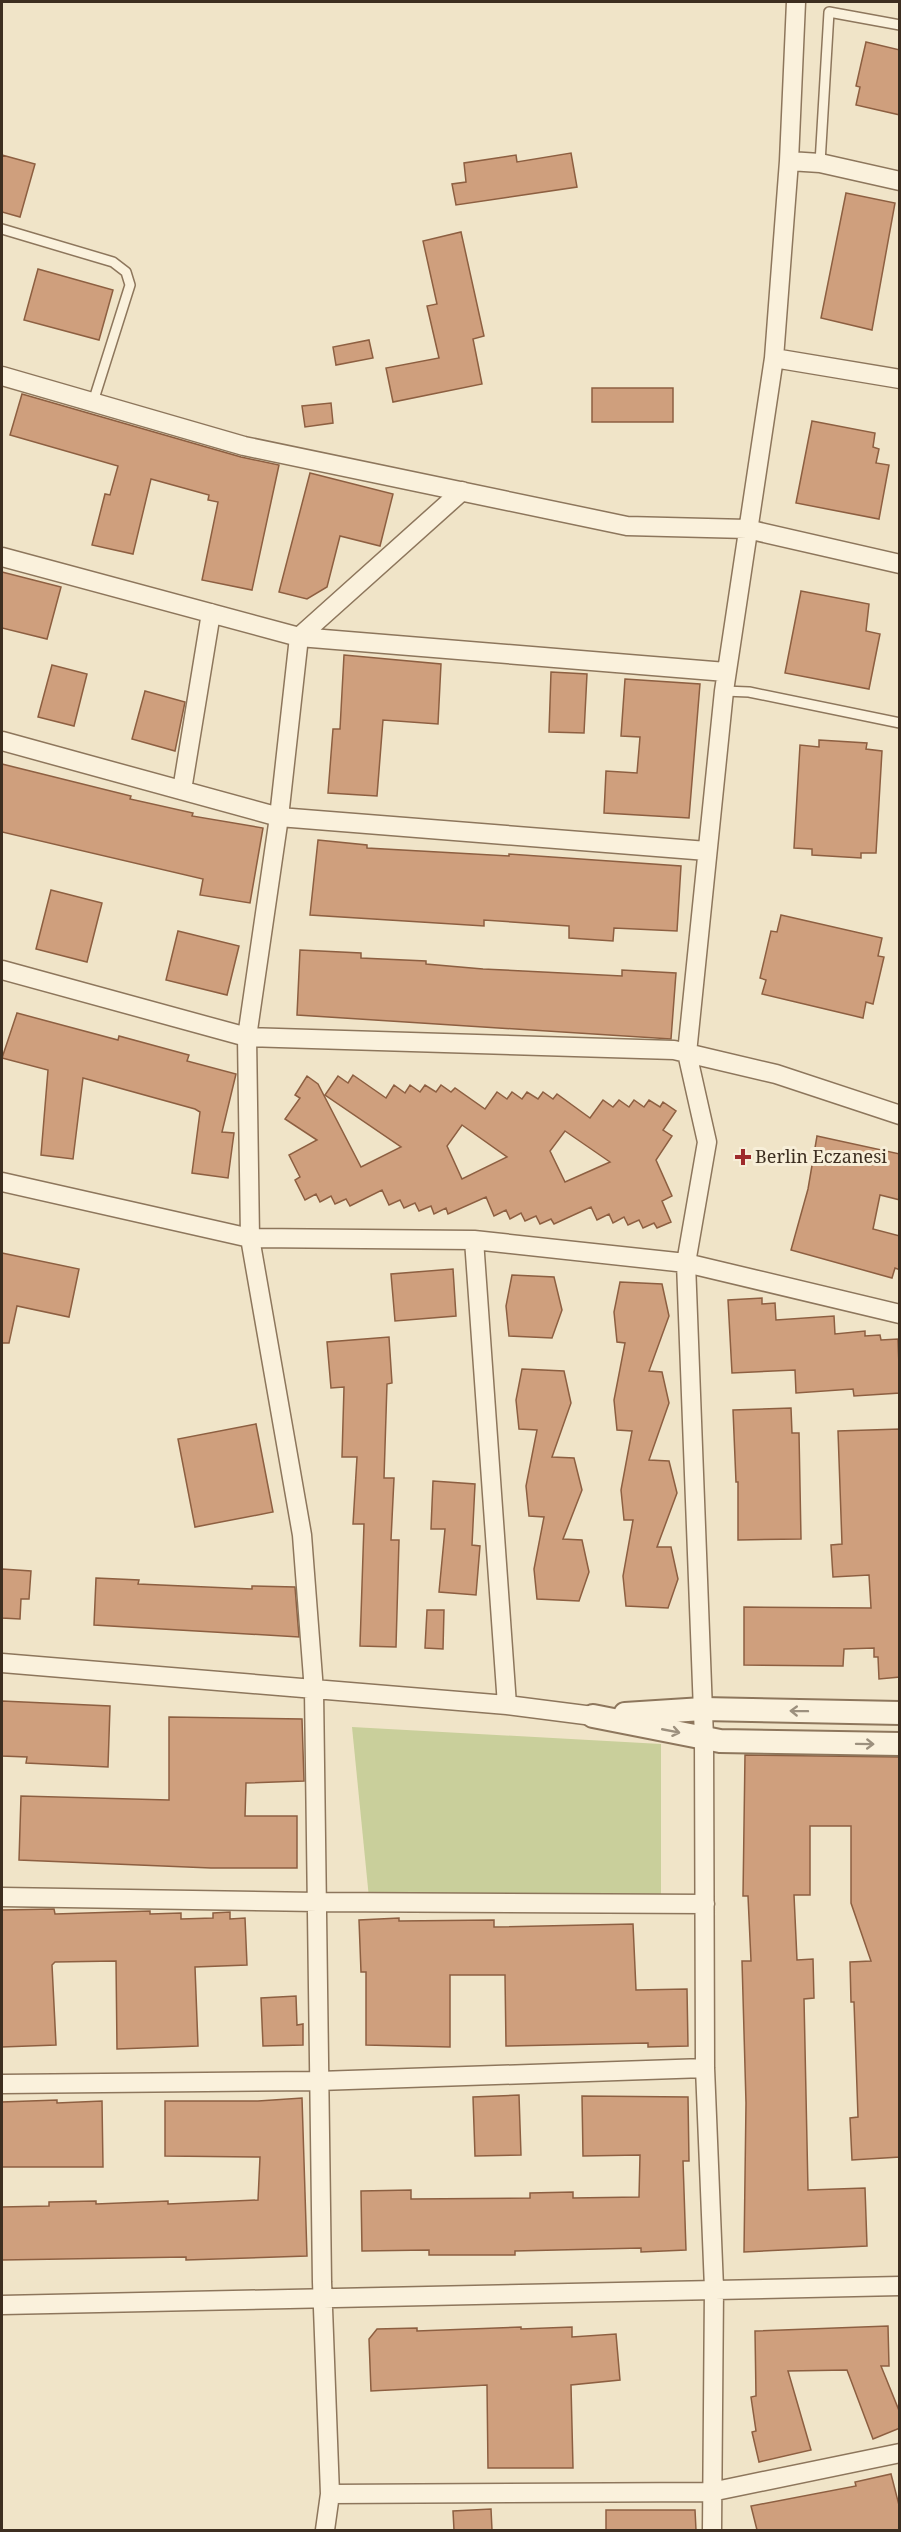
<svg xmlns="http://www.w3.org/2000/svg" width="901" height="2532" font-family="'Noto Serif',serif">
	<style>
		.green { fill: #c9cf9b }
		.building { fill: #cf9f7d; stroke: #8d5f41; stroke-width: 1.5; fill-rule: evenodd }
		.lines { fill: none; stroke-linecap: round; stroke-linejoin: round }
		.service-casing { stroke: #8d765c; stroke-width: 12 }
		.minor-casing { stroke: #8d765c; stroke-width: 21 }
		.tertiary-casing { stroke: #8d765c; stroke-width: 26 }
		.service { stroke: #faf1dc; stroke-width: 9 }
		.minor { stroke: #faf1dc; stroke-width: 18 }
		.tertiary { stroke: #faf1dc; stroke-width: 22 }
		.oneway { stroke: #9c907e }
		.poi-dot { fill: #9e2a2b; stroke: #f7eed8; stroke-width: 2 }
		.labels { text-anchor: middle; stroke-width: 6; stroke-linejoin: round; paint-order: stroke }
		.poi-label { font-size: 18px; fill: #3d2e20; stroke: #f7eed8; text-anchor: start }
	</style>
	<rect width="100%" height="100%" fill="#f0e4c8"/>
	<path class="green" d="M352 1727 661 1744V1895L369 1898Z"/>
	<path class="building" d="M866 42 900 50V115L856 105 860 87 856 86Z
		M571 153 577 187 456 205 452 184 466 182 464 163 516 155 517 162Z
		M2 155 35 164 20 217 2 212Z
		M846 193 895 203 872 330 821 318Z
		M461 232 484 336 473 339 482 384 393 402 386 368 439 358 427 306 437 304 423 241Z
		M38 269 113 290 99 340 24 320Z
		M369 340 373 358 336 365 333 347Z
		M592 388H673V422H592Z
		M22 394 241 457 279 465 252 590 202 580 218 502 208 500 209 495 151 479 133 554 92 545 105 494 110 495 118 466 10 435Z
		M331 403 333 423 305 427 302 406Z
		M812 421 875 433 873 447 879 449 876 463 889 465 879 519 796 503Z
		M310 473 393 494 380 546 340 536 327 587 307 599 279 592Z
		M2 572 61 587 47 639 2 628Z
		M801 591 869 604 866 631 880 634 869 689 785 673Z
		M344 655 441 664 438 724 383 720 377 796 328 793 333 729H340Z
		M52 665 87 674 74 726 38 717Z
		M551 672 587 674 584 733 549 732Z
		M625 679 700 684 689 818 604 813 606 771 637 773 640 737 621 736Z
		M145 691 185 702 175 751 132 739Z
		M819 740 867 743 866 749 882 751 876 853H861V858L812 855V849L794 848 800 745 819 747Z
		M2 764 131 796 130 799 193 813 192 816 263 828 250 903 200 895 203 879 2 832Z
		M318 840 367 845V848L509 856V854L681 866 677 931 614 928 613 941 569 938V926L484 920V926L310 915Z
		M51 890 102 903 87 962 36 949Z
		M781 915 882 938 878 956 884 957 873 1004 866 1002 863 1018 762 994 766 980 760 978 771 931 777 932Z
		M178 931 239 946 227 995 166 980Z
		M300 950 361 953V958L426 961V964L483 969 622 976V970L676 973 671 1039 297 1015Z
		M17 1013 118 1040 119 1036 189 1055 187 1061 236 1074 222 1132 234 1133 228 1178 192 1173 200 1112 195 1109 83 1078 73 1159 41 1155 48 1070 2 1058Z
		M353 1075 386 1098 394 1085 405 1093 410 1085 420 1092 425 1085 436 1092 441 1085 451 1092 455 1088 485 1109 497 1092 507 1099 512 1092 522 1099 527 1092 538 1099 543 1092 553 1099 557 1094 590 1118 603 1100 613 1107 619 1100 629 1107 634 1100 644 1107 649 1100 660 1107 663 1102 676 1111 663 1130 672 1136 656 1160 672 1196 662 1201 671 1222 657 1228 654 1223 643 1228 639 1220 628 1225 624 1217 613 1223 609 1214 597 1220 591 1207 554 1224 551 1219 540 1224 536 1216 525 1221 521 1213 510 1219 506 1210 494 1216 486 1197 448 1214 446 1208 434 1214 431 1206 419 1211 415 1203 404 1208 400 1200 389 1205 382 1190 350 1206 346 1199 335 1204 331 1196 320 1202 316 1194 305 1200 295 1180 300 1177 289 1155 317 1140 285 1119 300 1098 295 1095 307 1076 318 1084 361 1167 401 1147 325 1095 338 1076 348 1083ZM462 1125 507 1157 462 1179 447 1146ZM565 1131 610 1162 565 1182 550 1151Z
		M817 1136 900 1154V1200L880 1195 873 1229 900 1236V1270L895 1268 892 1278 791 1250 808 1189Z
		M2 1253 79 1269 69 1317 17 1306 9 1343H2Z
		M453 1269 456 1316 395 1321 391 1274Z
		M512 1275 554 1277 562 1310 552 1338 509 1336 506 1306Z
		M620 1282 662 1284 669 1316 649 1371 662 1372 669 1403 649 1460 669 1461 677 1493 657 1547H671L678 1579 668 1608 626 1606 623 1576 633 1520H624L621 1490 632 1431 617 1430 614 1400 625 1343 617 1342 614 1312Z
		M762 1298V1304L775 1303 776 1320 834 1316 835 1334 865 1331V1336L880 1335 881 1340 898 1339 900 1393 854 1396 853 1389 796 1393 795 1370 732 1373 728 1300Z
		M389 1337 392 1383 387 1384 384 1478H394L391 1540H399L396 1647 360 1646 364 1524H353L357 1457H342L344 1387 331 1388 327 1342Z
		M522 1369 564 1371 571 1403 552 1457 574 1458 582 1490 563 1539 582 1540 589 1572 579 1601 537 1599 534 1569 544 1517 529 1516 526 1486 537 1430 519 1429 516 1400Z
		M791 1408 792 1433H799L801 1539 738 1540V1482H736L733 1410Z
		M256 1424 273 1512 195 1527 178 1439Z
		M900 1429V1677L879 1679 878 1657H874V1648L844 1649 843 1666 744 1665V1607L871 1608 869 1575 833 1577 831 1545 842 1544 838 1431Z
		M433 1481 475 1484 472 1545 480 1546 476 1595 439 1592 445 1529H431Z
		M2 1569 31 1571 29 1599H21L20 1619 2 1618Z
		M96 1578 139 1580 138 1584 252 1589V1586L295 1587 299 1637 94 1625Z
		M427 1610H444L443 1649 425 1648Z
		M2 1701 110 1706 108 1767 26 1763 27 1757 2 1756Z
		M169 1717 302 1719 304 1781 246 1783 245 1816H297V1868H211L19 1860 21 1796 169 1800Z
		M745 1755 900 1757V2157L852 2160 850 2118 858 2117 854 2002H851L850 1962 871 1961 851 1903V1826H810V1895H794L797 1960 813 1959 814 1998 804 1999 808 2190 865 2188 867 2246 744 2252 746 2103 742 1961H751L748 1896H743Z
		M54 1909 55 1914 150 1911V1914L181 1913V1919L213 1918V1913L230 1912V1919L245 1918 247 1965 195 1967 198 2046 117 2049 116 1961 55 1962 52 1965 56 2045 2 2047V1910Z
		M399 1918V1921L494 1920V1927L633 1924 636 1990 687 1989 688 2046 648 2047V2043L506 2046 505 1975H450V2047L366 2045V1972H361L359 1920Z
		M296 1996 297 2025 303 2024V2045L263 2046 261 1998Z
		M519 2095 521 2155 475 2156 473 2097Z
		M582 2096 688 2097 689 2161H683L686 2250 641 2252V2248L515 2251V2255H429V2250L362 2251 361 2191 411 2190V2199L530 2198V2193L573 2192V2198L639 2197 640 2155 583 2156Z
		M302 2098 307 2256 186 2260V2257L2 2260V2207L49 2206V2202L96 2201V2204L168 2201V2204L258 2200 260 2157 165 2156V2101H258Z
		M57 2100V2103L102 2101 103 2167H2V2102Z
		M888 2326 889 2366H881L900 2413V2428L873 2439 847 2370 788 2371 811 2450 759 2462 752 2432 756 2431 751 2397 756 2396 755 2331Z
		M521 2327V2329L572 2327V2337L616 2334 620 2380 571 2385 573 2468H488L487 2385 371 2391 369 2339 377 2329 417 2328V2331Z
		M891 2474 900 2509V2530H757L751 2506 856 2486 855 2482Z
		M491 2509 492 2530H454L453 2511Z
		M606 2510H695L696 2530H606Z"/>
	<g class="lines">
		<defs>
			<path id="service" d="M820 163 829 12 900 25
				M2 229 113 262 126 272 130 285 93 402
				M724 691 749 692 900 723"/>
			<path id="minor" d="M789 161 820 163 900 181
				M774 358 900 379
				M2 376 244 446 627 526 747 529 900 564
				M2 557 299 637 726 672
				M2 741 279 817 707 851
				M182 790 211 613
				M2 970 247 1037 674 1050 776 1074 900 1115
				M2 1182 250 1238 474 1240 686 1263 900 1314
				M474 1240 507 1705
				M2 1663 507 1705 593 1716
				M2 1897 317 1902 705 1904
				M2 2084 319 2081 705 2068
				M2 2305 900 2286
				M330 2494 711 2492 900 2453
				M325 2530 330 2494 322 2282 314 1691 302 1535 250 1238 247 1037 279 817 299 637 462 491
				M712 2530 714 2288 705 2068 704 1738 686 1263 707 1142 687 1053 724 691 774 358 789 161 796 2"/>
			<path id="tertiary" d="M625 1714 703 1709 900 1713
				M593 1716 720 1741 900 1744"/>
		</defs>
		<use href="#service" class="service-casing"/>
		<use href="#minor" class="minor-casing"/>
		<use href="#tertiary" class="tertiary-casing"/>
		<use href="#service" class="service"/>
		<use href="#minor" class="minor"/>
		<use href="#tertiary" class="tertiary"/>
	</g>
	<defs><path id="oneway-shaft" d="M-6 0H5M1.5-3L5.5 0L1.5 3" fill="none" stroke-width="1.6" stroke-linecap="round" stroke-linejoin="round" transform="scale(1.5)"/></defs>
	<g class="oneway">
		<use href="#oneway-shaft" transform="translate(799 1711) rotate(-179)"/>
		<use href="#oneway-shaft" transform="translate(671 1731) rotate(11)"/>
		<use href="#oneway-shaft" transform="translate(865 1744) rotate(1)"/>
	</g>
	<path class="poi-dot" d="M740 1148h6v6h6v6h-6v6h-6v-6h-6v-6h6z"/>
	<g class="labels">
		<g class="poi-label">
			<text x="755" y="1163">Berlin Eczanesi</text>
		</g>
	</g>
	<rect width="901" height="2532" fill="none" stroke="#3d2e20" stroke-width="6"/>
</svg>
